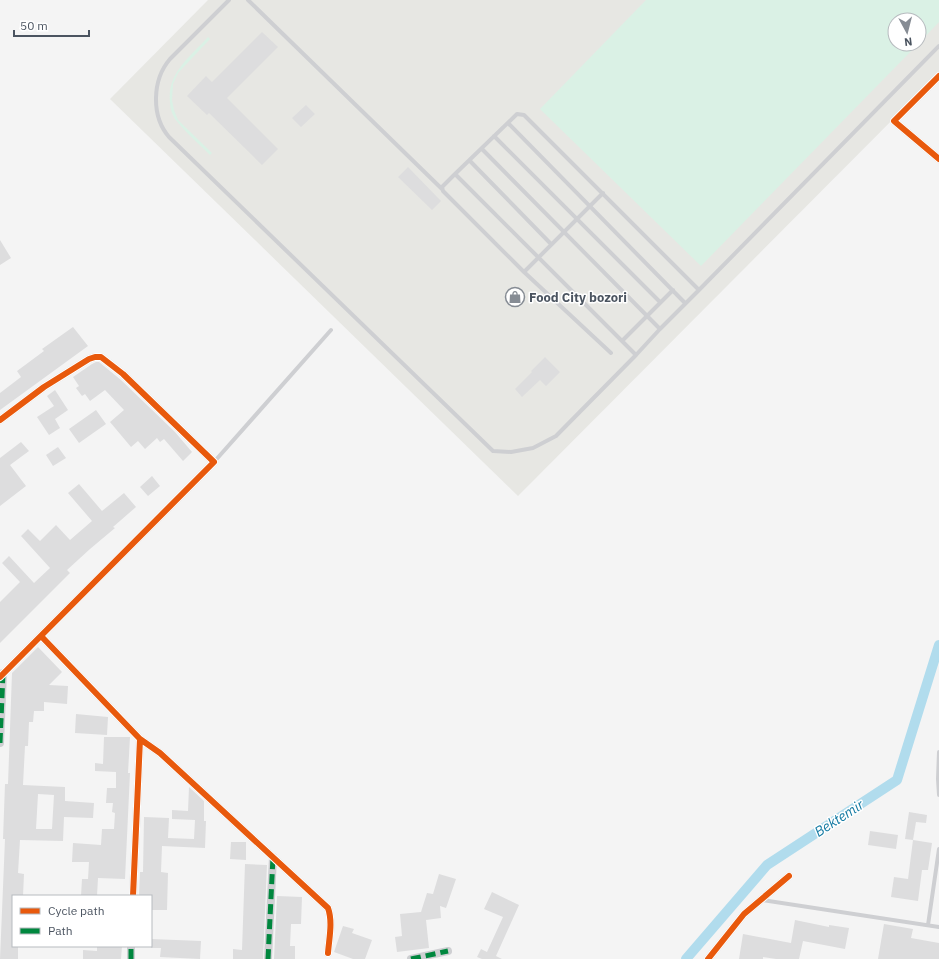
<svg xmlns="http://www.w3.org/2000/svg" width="939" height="959" font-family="'IBM Plex Sans',sans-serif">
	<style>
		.commercial { fill: #e7e7e3; fill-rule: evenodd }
		.green { fill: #daf1e5 }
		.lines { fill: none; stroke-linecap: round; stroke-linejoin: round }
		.canal { stroke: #b1dced; stroke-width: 10 }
		.building { fill: #ddddde; fill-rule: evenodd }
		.lane { stroke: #cecfd2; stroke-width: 4 }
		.street { stroke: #cecfd2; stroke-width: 8 }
		.quiet { stroke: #00873e; stroke-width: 5; stroke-dasharray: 10 5; stroke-linecap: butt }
		.cycleway-casing { stroke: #fff; stroke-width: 8 }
		.cycleway { stroke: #e8590c; stroke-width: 6 }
		.labels { text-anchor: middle; stroke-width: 3; stroke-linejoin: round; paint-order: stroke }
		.poi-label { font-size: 13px; font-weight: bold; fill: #4b5460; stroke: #fff; text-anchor: start }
		.water-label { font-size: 14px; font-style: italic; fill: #137aa3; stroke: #fff }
	</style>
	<rect width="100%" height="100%" fill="#f4f4f4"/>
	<path class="commercial" d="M208 0H939V73L518 496 110 99ZM895 20H919V44H895Z"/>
	<path class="green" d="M646 0H939V22L919 43V20H895V44H918L701 266 540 109Z
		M208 37 210 39 178 73 173 84 172 100 174 110 178 120 212 153 210 155C199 144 185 132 175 119 172 114 170 108 170 102 167 73 190 57 208 37Z"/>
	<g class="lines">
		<path class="canal" d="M686 959 767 865 897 780 939 645"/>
	</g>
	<path class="building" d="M262 32 278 47 227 98 278 149 262 165 209 113 207 115 187 96 206 76 212 82Z
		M306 105 315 114 301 127 292 118Z
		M408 167 441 201 432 210 398 177Z
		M0 240 11 258 0 265Z
		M73 327 88 346 0 410V393L21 377 17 371 44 351 42 349Z
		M545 357 560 372 546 386 540 380 522 397 515 389 532 372 531 371Z
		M96 362H99L121 380 175 432 192 452 183 461 164 439 160 442 157 438 145 449 138 441 131 447 110 422 124 410 105 390 90 401 85 394 82 396 76 388 79 386 73 377 92 364Z
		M55 390 68 410 55 419 60 428 49 435 37 417 54 406 47 396Z
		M96 410 106 424 79 443 69 429Z
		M21 442 29 451 10 465 26 486 0 506V458Z
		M58 447 66 458 53 466 46 455Z
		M152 476 160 486 148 496 140 487Z
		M79 484 102 511 124 493 136 507 113 527 115 528 90 549 67 570 70 573 0 643V602L20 582 2 563 9 556 34 583 50 568 21 536 28 529 40 541 56 525 70 540 92 521 68 493Z
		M38 647 62 672 49 685 68 686 67 704 44 702V711H34L33 722H29L28 746H25L23 785 65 787V801L94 803 93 818 64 817 63 841 20 840 18 873 24 874 23 896H13V946H18V959H0L5 839H3L5 784H8L12 673ZM38 794 54 795 52 829H36Z
		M76 714 108 717 107 735 75 733Z
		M104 737H130L128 773H130L125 879 98 878 97 896H81L82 879H88L89 862H72L73 843 101 845 102 829H114L115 813 112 812 113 803H106L107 788H116V772L95 771V763L103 764Z
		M189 787 204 801V821H206L205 848 162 846 161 872 168 873 167 910H151V896H139L140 872H143L144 817 169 818 168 838 194 839 195 820 172 819V810L188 811Z
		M909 812 927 815 926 823 916 822 913 840 905 839Z
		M870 831 898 835 896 849 868 845Z
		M913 840 932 843 928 870H922L918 901 891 897 894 877 908 879Z
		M231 842H246V860L230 859Z
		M245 864 267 865 263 959H233V949L242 950Z
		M439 874 456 879 446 908 440 906 441 918 426 920 429 948 397 952 395 937 402 936 400 914 421 912 427 893 433 894Z
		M492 892 519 905 496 956 502 959H482L477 957 481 949 487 952 503 917 484 909Z
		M277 896 302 897 301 924H291L290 946H295V959H274Z
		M795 920 829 927V925L849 928 845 949 803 941 799 959H776L763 957V959H739L743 934 791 943Z
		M884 924 913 929 911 938 939 943V959H878Z
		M343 926 354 929 352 933 372 940 365 959H353L334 952Z
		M151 939 201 941 200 959 160 957 161 948H151Z
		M109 946H122L121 959H83V950L97 951V947H109Z"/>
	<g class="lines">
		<path class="lane" d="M229 0 170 59C152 80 151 116 169 137L493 451 511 452 533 448 556 436 636 355 660 329 699 290 939 46
			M248 0 442 189
			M508 123 685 303
			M494 136 660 302
			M482 149 660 329
			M470 161 551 244
			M455 174 442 187 443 191 524 272 611 353
			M524 272 603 193
			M622 341 673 290
			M636 355 455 174 517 114 524 115 699 290
			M214 462 331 330
			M939 752 938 779 939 795
			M762 900 939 927
			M928 925 939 849"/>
		<path class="street" d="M939 76 894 121 939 159
			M0 420 44 387 89 359 95 357H101L123 374 214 462 0 677
			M41 636 140 739 133 896
			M140 739 160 753 328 908C333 922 329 939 328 953
			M0 743 3 673
			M131 959V946
			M268 959 273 857
			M411 959 448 951
			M708 959 744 914 789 876"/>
		<path class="quiet" d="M0 743 3 673
			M131 959V946
			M268 959 273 857
			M411 959 448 951"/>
		<defs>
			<path id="cycleway" d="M939 76 894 121 939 159
				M0 420 44 387 89 359 95 357H101L123 374 214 462 0 677
				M41 636 140 739 133 896
				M140 739 160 753 328 908C333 922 329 939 328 953
				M708 959 744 914 789 876"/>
		</defs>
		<use href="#cycleway" class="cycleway-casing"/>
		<use href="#cycleway" class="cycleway"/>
	</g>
	<defs>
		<symbol id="shop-ring" viewBox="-11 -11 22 22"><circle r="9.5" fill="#fff" stroke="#868c94" stroke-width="1.5"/><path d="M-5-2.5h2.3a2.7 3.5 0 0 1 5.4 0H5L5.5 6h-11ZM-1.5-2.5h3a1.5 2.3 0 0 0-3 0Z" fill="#868c94"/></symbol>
	</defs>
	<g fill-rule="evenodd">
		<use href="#shop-ring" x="504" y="286" width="22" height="22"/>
	</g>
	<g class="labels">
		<g class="poi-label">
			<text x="529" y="302">Food City bozori</text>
		</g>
		<g class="water-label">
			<text transform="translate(839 818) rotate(-33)" y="5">Bektemir</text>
		</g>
	</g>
	<rect x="12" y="895" width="140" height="52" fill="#ffffff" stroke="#b7bbbf"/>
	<rect x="20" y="908" width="20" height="6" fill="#e8590c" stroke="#b7bbbf"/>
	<text x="48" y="915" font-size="12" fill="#4b5460">Cycle path</text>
	<rect x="20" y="928" width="20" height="6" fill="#00873e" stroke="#b7bbbf"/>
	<text x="48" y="935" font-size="12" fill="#4b5460">Path</text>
	<g transform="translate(907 32) rotate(173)"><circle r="19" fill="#ffffff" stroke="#b7bbbf"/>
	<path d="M0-3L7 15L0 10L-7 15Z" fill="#868c94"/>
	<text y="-6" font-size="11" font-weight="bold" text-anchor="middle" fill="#4b5460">N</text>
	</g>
	<path d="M14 30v6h75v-6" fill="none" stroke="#4b5460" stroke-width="2"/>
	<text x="20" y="30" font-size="12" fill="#4b5460" stroke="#ffffff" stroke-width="3" paint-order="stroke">50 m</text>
</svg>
